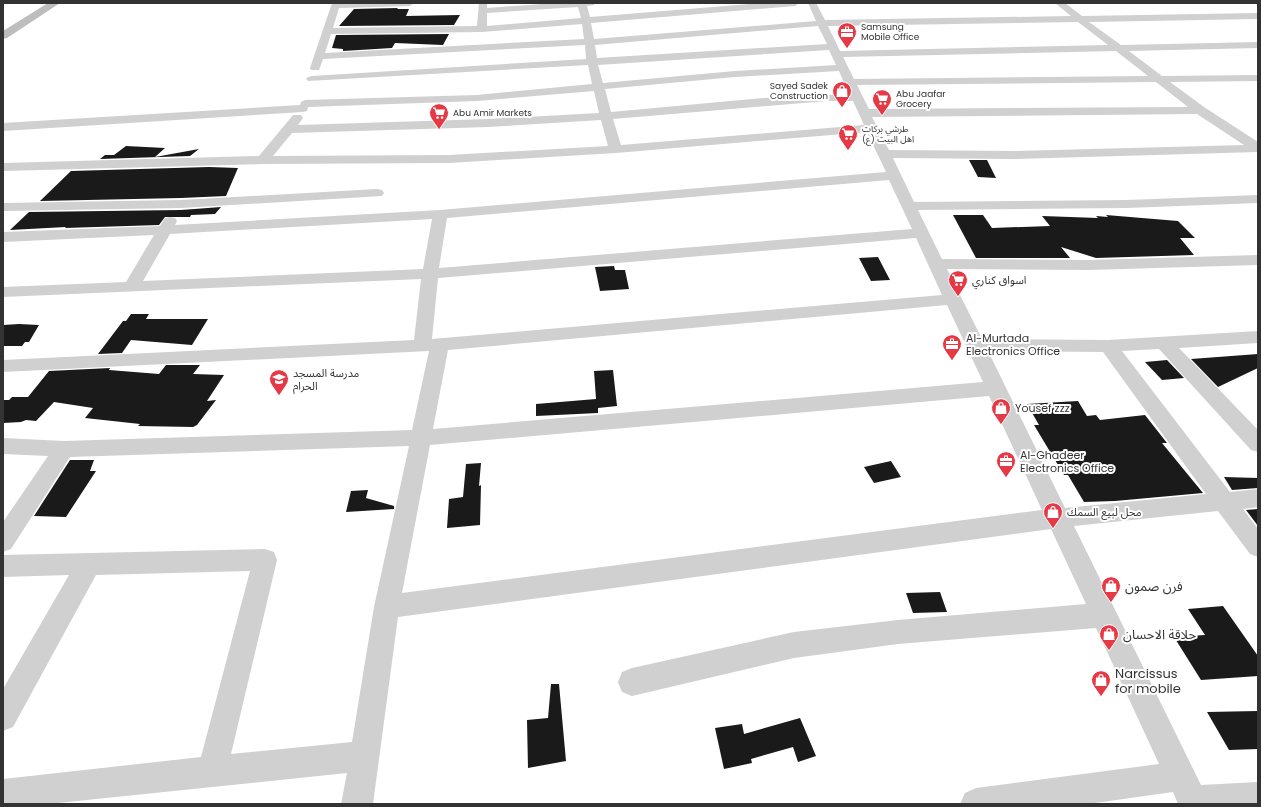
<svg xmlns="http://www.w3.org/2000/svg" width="1261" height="807" font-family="Poppins,'Noto Sans Arabic',sans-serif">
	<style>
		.building { fill: #1a1a1a }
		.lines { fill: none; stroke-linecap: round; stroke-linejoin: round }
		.minor { fill: #d0d0d0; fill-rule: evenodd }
		.secondary { fill: #bdbdbd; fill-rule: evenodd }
		.labels { text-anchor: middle; stroke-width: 4; stroke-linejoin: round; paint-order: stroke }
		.far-poi-label { font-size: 9px; fill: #333; stroke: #fff; text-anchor: start }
		.poi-label { font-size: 11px; fill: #333; stroke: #fff; text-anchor: start }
		.near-poi-label { font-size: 13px; fill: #333; stroke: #fff; text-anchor: start }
	</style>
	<rect width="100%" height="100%" fill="#fff"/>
	<path class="building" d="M398 8 397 9H409L406 16 460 15 454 25 339 26 354 9Z
		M449 34 443 45 395 43 392 48 343 51V49L332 48 336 35Z
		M126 146 165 148 155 157 199 149 190 156 100 159 105 155H114Z
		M969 160H987L996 178 978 177Z
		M209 167 238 168 226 196 181 198 40 201 71 171Z
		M221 207 215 214 191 215 190 217H165L159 225 65 228 66 227 10 230 29 212 181 210Z
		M953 215H983L992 228 1050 226 1042 216 1098 218 1096 216 1108 217 1106 215 1178 221 1195 238H1180L1194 255 1096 258 1061 247 1070 258H976Z
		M878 257 890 280 871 281 859 258Z
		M614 266 615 270H625L629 289 600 291 595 267Z
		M131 314H149L146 319H208L192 345 131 340 122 353 98 354 123 321H126Z
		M19 324 39 325 29 342H25L22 346H3V325Z
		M1258 354V368L1218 387 1191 359Z
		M1167 360 1184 378 1162 380 1145 362Z
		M166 365H200L193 374 224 375 207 401 216 400 197 425 193 427 138 426 140 424 85 418 93 408 54 402 36 421 26 420 21 422 3 423V400H9L12 397H28L49 371 110 368 109 370 159 374Z
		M613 370 617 406 598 408V413L536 416V404L596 399 594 371Z
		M1078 401 1087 416 1096 415 1100 420 1145 415 1167 443H1162L1203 493 1115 501 1084 502 1068 475H1064L1034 425H1039L1027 404Z
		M70 460H94L90 471H96L66 517 34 516Z
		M891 461 901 477 874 483 864 467Z
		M481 463 479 486 481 485 480 525 447 528 449 499 463 497 466 464Z
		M1224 477 1258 478V488L1232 490Z
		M368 490 366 498 394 506V509L346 512 351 491Z
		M1258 509V526L1246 510Z
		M940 592 947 612 913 613 906 593Z
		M1223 606 1258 656V676L1201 680 1174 637 1205 635 1188 609Z
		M551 684H559L566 761 528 768 527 720 548 718Z
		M1258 711V749L1229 750 1207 712Z
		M800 718 816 756 798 762 793 747 751 759 752 763 724 769 715 728 742 724 744 734Z"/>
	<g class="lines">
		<path class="minor" d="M332 3H414L410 6 339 8 333 28 477 26 479 3H487V8L555 3H595L594 5 587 6 590 17 762 3H799L795 6 591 23 594 39 816 21 808 3H816L825 20 1071 16 1055 3H1065L1082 16 1258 13V19L1089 22 1121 45 1258 42V48L1129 51 1162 76 1258 75V81L1170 82 1204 107 1258 142V152L1015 159 893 158 914 202 1127 200 1258 195V203L1127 208 918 210 942 259 1089 260 1258 255V265L1089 270 947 269 982 339 1108 340 1258 331V343L1179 348 1258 430V452L1251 450 1159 349 1122 351 1230 492 1258 489V507L1243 509 1258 529V557L1250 554 1218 511 1074 526 1201 785 1258 782V804H1178L1173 792 1088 804H960L965 793 976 788 1159 764 1096 628 898 644 794 658 632 696 622 692 618 682 622 672 632 668 794 632 898 620 1086 604 1051 529 398 617 373 804H341L347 773 48 804H3V779L201 757 250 571 96 575 13 727 3 731V689L69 575 3 577V555L265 549 274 552 277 560 231 754 352 742 374 607 409 446 70 457 11 549 3 552V522L48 456 3 454V438L64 441 412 430 429 351 3 372V360L414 340 421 279 3 297V287L126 282 154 235 3 242V232L160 226 165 218 170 217 175 218 177 221 175 225 440 210 886 172 867 132 616 153 449 163 263 164 3 171V163L259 156 293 115H301L303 118 298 125 488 119 599 113 594 91 477 101 308 107 307 111 303 112 3 131V123L300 105 301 102 305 100 477 95 592 84 588 65 308 81 306 79 308 77 312 76 586 59 585 45 323 59 319 70H311L310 68ZM578 7 581 18 487 26V13ZM1078 22 1108 45 840 51 828 26ZM582 24 584 39 325 53 331 34 482 32ZM818 26 827 44 597 58 595 45ZM829 50 836 65 735 71 603 83 598 65ZM1116 51 1148 76 854 79 843 57ZM839 71 849 94 763 98 611 112 605 89 735 77ZM1156 82 1188 107 869 109 857 85ZM826 101H853L864 125 621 145 613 119ZM1197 114 1244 145 1015 151 889 150 872 117ZM601 120 608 146 449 155 273 156 292 133 488 127ZM889 180 912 229 439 268 447 218ZM432 219 423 269 143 281 170 234ZM916 238 942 295 432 339 438 278ZM947 305 983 382 433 429 448 350ZM988 351 1103 352 1206 494 1065 508ZM989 396 1042 510 402 593 430 445Z
			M377 189 382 190 384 193 382 196 181 208 3 211V203L181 200Z"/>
		<path class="secondary" d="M48 3H60L7 38 3 39V31Z"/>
	</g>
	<defs>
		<symbol id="office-pin" viewBox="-11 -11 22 30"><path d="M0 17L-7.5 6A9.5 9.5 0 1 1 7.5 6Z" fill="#e63946" stroke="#fff"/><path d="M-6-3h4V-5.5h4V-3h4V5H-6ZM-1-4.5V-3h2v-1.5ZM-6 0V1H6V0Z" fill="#fff"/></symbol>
		<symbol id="shop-pin" viewBox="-11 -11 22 30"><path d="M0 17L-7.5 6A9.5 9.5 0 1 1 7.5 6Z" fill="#e63946" stroke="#fff"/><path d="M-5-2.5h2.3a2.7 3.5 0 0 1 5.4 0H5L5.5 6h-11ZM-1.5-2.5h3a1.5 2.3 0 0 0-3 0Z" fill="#fff"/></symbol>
		<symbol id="supermarket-pin" viewBox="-11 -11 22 30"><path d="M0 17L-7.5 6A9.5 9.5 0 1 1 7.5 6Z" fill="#e63946" stroke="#fff"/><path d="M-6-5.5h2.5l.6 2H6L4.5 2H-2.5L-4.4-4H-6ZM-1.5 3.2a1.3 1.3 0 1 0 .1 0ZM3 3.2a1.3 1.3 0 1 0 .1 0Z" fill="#fff"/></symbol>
		<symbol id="school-pin" viewBox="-11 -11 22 30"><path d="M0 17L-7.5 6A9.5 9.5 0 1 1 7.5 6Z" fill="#e63946" stroke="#fff"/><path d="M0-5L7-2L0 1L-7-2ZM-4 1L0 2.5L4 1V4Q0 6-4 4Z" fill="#fff"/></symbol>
	</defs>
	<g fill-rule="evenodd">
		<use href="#office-pin" x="836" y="21" width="22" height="30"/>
		<use href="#shop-pin" x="831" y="80" width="22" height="30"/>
		<use href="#supermarket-pin" x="871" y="88" width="22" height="30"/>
		<use href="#supermarket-pin" x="428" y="102" width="22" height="30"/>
		<use href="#supermarket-pin" x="837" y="123" width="22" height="30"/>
		<use href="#supermarket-pin" x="947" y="269" width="22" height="30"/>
		<use href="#office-pin" x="941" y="333" width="22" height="30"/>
		<use href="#school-pin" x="268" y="368" width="22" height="30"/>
		<use href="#shop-pin" x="990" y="397" width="22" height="30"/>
		<use href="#office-pin" x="995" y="450" width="22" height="30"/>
		<use href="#shop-pin" x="1042" y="501" width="22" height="30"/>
		<use href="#shop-pin" x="1100" y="575" width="22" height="30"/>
		<use href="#shop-pin" x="1098" y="623" width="22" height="30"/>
		<use href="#shop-pin" x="1090" y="669" width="22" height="30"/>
	</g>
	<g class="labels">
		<g class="far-poi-label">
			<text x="861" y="30">Samsung<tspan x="861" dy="10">Mobile Office</tspan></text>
			<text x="828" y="89" text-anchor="end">Sayed Sadek<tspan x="828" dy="10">Construction</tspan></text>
			<text x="896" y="97">Abu Jaafar<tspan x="896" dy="10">Grocery</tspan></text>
			<text x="453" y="116">Abu Amir Markets</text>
			<text x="862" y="132">طرشي بركات<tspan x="862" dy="10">اهل البيت (ع)</tspan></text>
		</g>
		<g class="poi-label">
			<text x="972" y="284">اسواق كناري</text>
			<text x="966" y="342">Al-Murtada<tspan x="966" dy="13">Electronics Office</tspan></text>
			<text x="293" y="377">مدرسة المسجد<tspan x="293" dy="13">الحرام</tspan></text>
			<text x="1015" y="412">Yousef zzz</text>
			<text x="1020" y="459">Al-Ghadeer<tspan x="1020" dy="13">Electronics Office</tspan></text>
			<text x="1067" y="516">محل لبيع السمك</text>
		</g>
		<g class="near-poi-label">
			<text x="1125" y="591">فرن صمون</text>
			<text x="1123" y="639">حلاقة الاحسان</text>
			<text x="1115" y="678">Narcissus<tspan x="1115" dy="15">for mobile</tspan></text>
		</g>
	</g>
	<rect width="1261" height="807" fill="none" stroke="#333333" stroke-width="8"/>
</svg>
